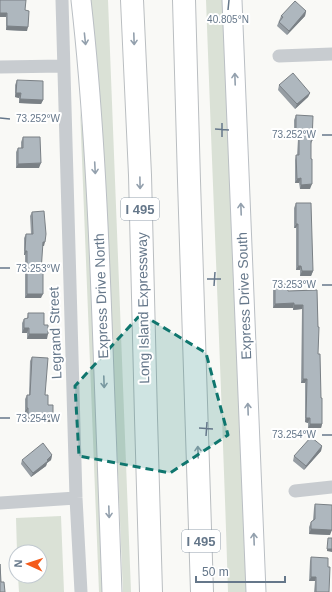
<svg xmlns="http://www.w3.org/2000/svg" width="332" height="592" font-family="Arial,sans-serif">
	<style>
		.green { fill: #dae1d6 }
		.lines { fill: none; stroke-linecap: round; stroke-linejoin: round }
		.secondary-casing { stroke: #babfc4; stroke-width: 21 }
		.motorway-casing { stroke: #babec1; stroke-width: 24 }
		.minor { stroke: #c8ccd0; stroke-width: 13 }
		.secondary { stroke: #fff; stroke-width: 19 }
		.motorway { stroke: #fff; stroke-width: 22 }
		.wall { fill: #969da3 }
		.shaded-wall { fill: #7a8085 }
		.building { fill: #aeb7be; stroke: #7a8085 }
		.oneway { stroke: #93a0ad }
		.marked { fill: #0f766e; fill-opacity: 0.2; stroke: #0f766e; stroke-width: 3; stroke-dasharray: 8 5; stroke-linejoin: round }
		.ticks { fill: none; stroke: #65778a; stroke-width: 1.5 }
		.labels { text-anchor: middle; stroke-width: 4; stroke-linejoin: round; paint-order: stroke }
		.shield { fill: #fff; stroke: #93a0ad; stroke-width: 1 }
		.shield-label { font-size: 13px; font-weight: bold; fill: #65778a }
		.street-label { font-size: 14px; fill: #65778a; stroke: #fff }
		.ticks-label { font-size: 10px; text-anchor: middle; fill: #65778a; stroke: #fff; stroke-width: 4; stroke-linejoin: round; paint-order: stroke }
	</style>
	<rect width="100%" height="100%" fill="#f9f9f6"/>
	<path class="green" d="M90 0H108L131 592H123L106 187Z
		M206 0H227L249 592H228C222 395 213 197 206 0Z
		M80 109 86 159 103 592H99Z
		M61 516 64 592H19L18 576H40V552H17L16 518Z"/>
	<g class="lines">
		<defs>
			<path id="secondary" d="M81 0C93 106 98 213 102 320 105 411 109 501 112 592
				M232 0 256 592"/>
			<path id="motorway" d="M132 0 140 175 146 418 151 592
				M184 0 189 181 202 592"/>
		</defs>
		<use href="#secondary" class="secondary-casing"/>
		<use href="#motorway" class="motorway-casing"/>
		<path class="minor" d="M62 0 76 498 81 592
			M279 56 332 54
			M0 67 63 66
			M295 491 332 487
			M0 503 76 498"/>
		<use href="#secondary" class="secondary"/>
		<use href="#motorway" class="motorway"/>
	</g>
	<path class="wall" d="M0 0 25 10 27 31 6 30V17Z
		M306 11 305 16 287 35 277 26 281 16Z
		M17 80 43 100 41 104 19 103V98L15 97V85Z
		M279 85 310 93 308 97 295 109 278 90Z
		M296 115 312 141 311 144 310 189H300L299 183H295V160L296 155H297L298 139H294V120Z
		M23 137 39 168H16V152L18 148H21V142Z
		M296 203 313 271 311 276H300V270H296V228H294V208Z
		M32 212 44 246H42L41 272V298H25V255H24V238L26 234H31L30 216Z
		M275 284 288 291 317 290 318 354 322 424 321 428H308V423L305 422V383H301L302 309 293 310V308H273V288Z
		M28 313 44 325 47 339H27V333H22V323L24 319H27Z
		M32 357 48 405 51 422H26V413L25 412V399L27 395H29L30 361Z
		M322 446 321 451 304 470 293 461 294 456Z
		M52 455 51 460 47 463 46 466 31 477 21 464 22 460Z
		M315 504 330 535 309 534V527L311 522 313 520 314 508Z
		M311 557 328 567 329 592H314L315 581H309L310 561Z"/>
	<path class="shaded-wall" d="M306 11 305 16 287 35 289 31Z
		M0 13H7L6 17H0Z
		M7 26 28 27 27 31 6 30Z
		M16 93H21L19 98 15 97Z
		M310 93 308 97 295 109 297 104Z
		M20 99 43 100 41 104 19 103Z
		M296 135H299L298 139H294Z
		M41 163 39 168H16L18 164Z
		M301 178 299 183H295L297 179Z
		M312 184 310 189H300L301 185Z
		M296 224H298L296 228H294Z
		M43 242H45L44 246H41Z
		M25 251H27L25 255H24Z
		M298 266H301L300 270H296Z
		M302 271H313L311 276H300Z
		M27 294H43L41 298H25Z
		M294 303 293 308H273L275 304Z
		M294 305H303L302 309 293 310Z
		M24 328H29L27 333H22Z
		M29 334H48L47 339H27Z
		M303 379H307L305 383H301Z
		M27 408H28L26 413 25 412Z
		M28 418H53L51 422H26Z
		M306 418H310L308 423 305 422Z
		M310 424H322L321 428H308Z
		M322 446 321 451 304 470 306 466Z
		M52 455 51 460 47 463 46 466 31 477 33 473Z
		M311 529 332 530 330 535 309 534Z
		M327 549H332V552L327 551Z
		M311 577H316L315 581H309Z"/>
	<path class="building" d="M0 0H26L25 10 29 11 28 27 7 26V13H0Z
		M295 1 306 11 289 31 279 22 283 17 281 16Z
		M293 73 310 93 297 104 279 85Z
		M17 80 43 81V100L20 99 21 93H16Z
		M296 115 313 116 312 141H311V159H312V184L301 185V178L297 179 296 155H299V135H296Z
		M23 137H40L41 163 18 164V148H23Z
		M296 203H311L313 271H302L301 266H298V224H296Z
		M44 211 46 234 45 242H43L41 272H43V294H27V251H25L26 234H33L32 212Z
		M275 284H287L288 291 317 290 318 327H319L318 354H320L321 398H322V424H310V418H306L307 379H303V305H294V303L275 304Z
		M28 313H44V325H48V334H29V328H24V319L28 318Z
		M32 357 48 358 45 395H48V405H53V418H28V408H27V395H30Z
		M311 437 322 446 306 466 294 456Z
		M43 443 52 455 47 460 48 461 33 473 22 460Z
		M315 504 332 505V530L311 529V522L315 519Z
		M328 538H332V549H327Z
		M311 557 328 558V567H330L329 592H316V577H311Z
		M0 564 1 582H4L5 592H0Z"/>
	<defs><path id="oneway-shaft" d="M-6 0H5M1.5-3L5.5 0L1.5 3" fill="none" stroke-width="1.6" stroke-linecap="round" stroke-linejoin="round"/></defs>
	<g class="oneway">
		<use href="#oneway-shaft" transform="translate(85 39) rotate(84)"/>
		<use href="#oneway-shaft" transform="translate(134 39) rotate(88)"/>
		<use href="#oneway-shaft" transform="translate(235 79) rotate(-92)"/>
		<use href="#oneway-shaft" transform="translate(95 168) rotate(87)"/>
		<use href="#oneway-shaft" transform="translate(140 183) rotate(89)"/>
		<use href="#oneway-shaft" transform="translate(241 209) rotate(-92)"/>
		<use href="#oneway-shaft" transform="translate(104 382) rotate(88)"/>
		<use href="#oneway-shaft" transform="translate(248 409) rotate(-92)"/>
		<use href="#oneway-shaft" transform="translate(198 452) rotate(-92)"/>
		<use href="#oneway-shaft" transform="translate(109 512) rotate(88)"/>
		<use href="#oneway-shaft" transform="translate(254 539) rotate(-92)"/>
	</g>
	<path class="marked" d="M141 314 206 353 228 435 170 473 79 456 75 386Z"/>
	<path class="ticks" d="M228 10 229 0M0 118 10 119M215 129 229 130M322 135H332M222 137V123M0 268H10M207 279H221M322 285H332M214 286 215 272M0 418H10M199 428 213 429M322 435H332M206 436 207 422"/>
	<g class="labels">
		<g class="shield">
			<rect x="121" y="198" width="38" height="22" rx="3"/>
			<rect x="182" y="530" width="38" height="22" rx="3"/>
		</g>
		<g class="shield-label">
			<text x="140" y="214">I 495</text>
			<text x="201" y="546">I 495</text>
		</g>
		<g class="street-label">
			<text transform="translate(101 296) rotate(-92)" y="5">Express Drive North</text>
			<text transform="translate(244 296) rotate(-92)" y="5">Express Drive South</text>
			<text transform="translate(143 308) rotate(-91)" y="5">Long Island Expressway</text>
			<text transform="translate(55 333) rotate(-92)" y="5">Legrand Street</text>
		</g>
	</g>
	<g class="ticks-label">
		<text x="228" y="23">40.805°N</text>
		<text x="38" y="122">73.252°W</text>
		<text x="294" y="138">73.252°W</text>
		<text x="38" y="272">73.253°W</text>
		<text x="294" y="288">73.253°W</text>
		<text x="38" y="422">73.254°W</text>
		<text x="294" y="438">73.254°W</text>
	</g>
	<g transform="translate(28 564) rotate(273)"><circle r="19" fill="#ffffff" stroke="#c1c9d0"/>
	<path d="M0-3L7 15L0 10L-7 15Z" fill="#f45b1b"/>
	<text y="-6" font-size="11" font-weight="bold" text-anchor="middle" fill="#65778a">N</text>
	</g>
	<path d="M196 576v6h89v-6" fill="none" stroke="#65778a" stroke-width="2"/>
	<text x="202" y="576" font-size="12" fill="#65778a" stroke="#ffffff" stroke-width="3" paint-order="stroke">50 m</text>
</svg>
